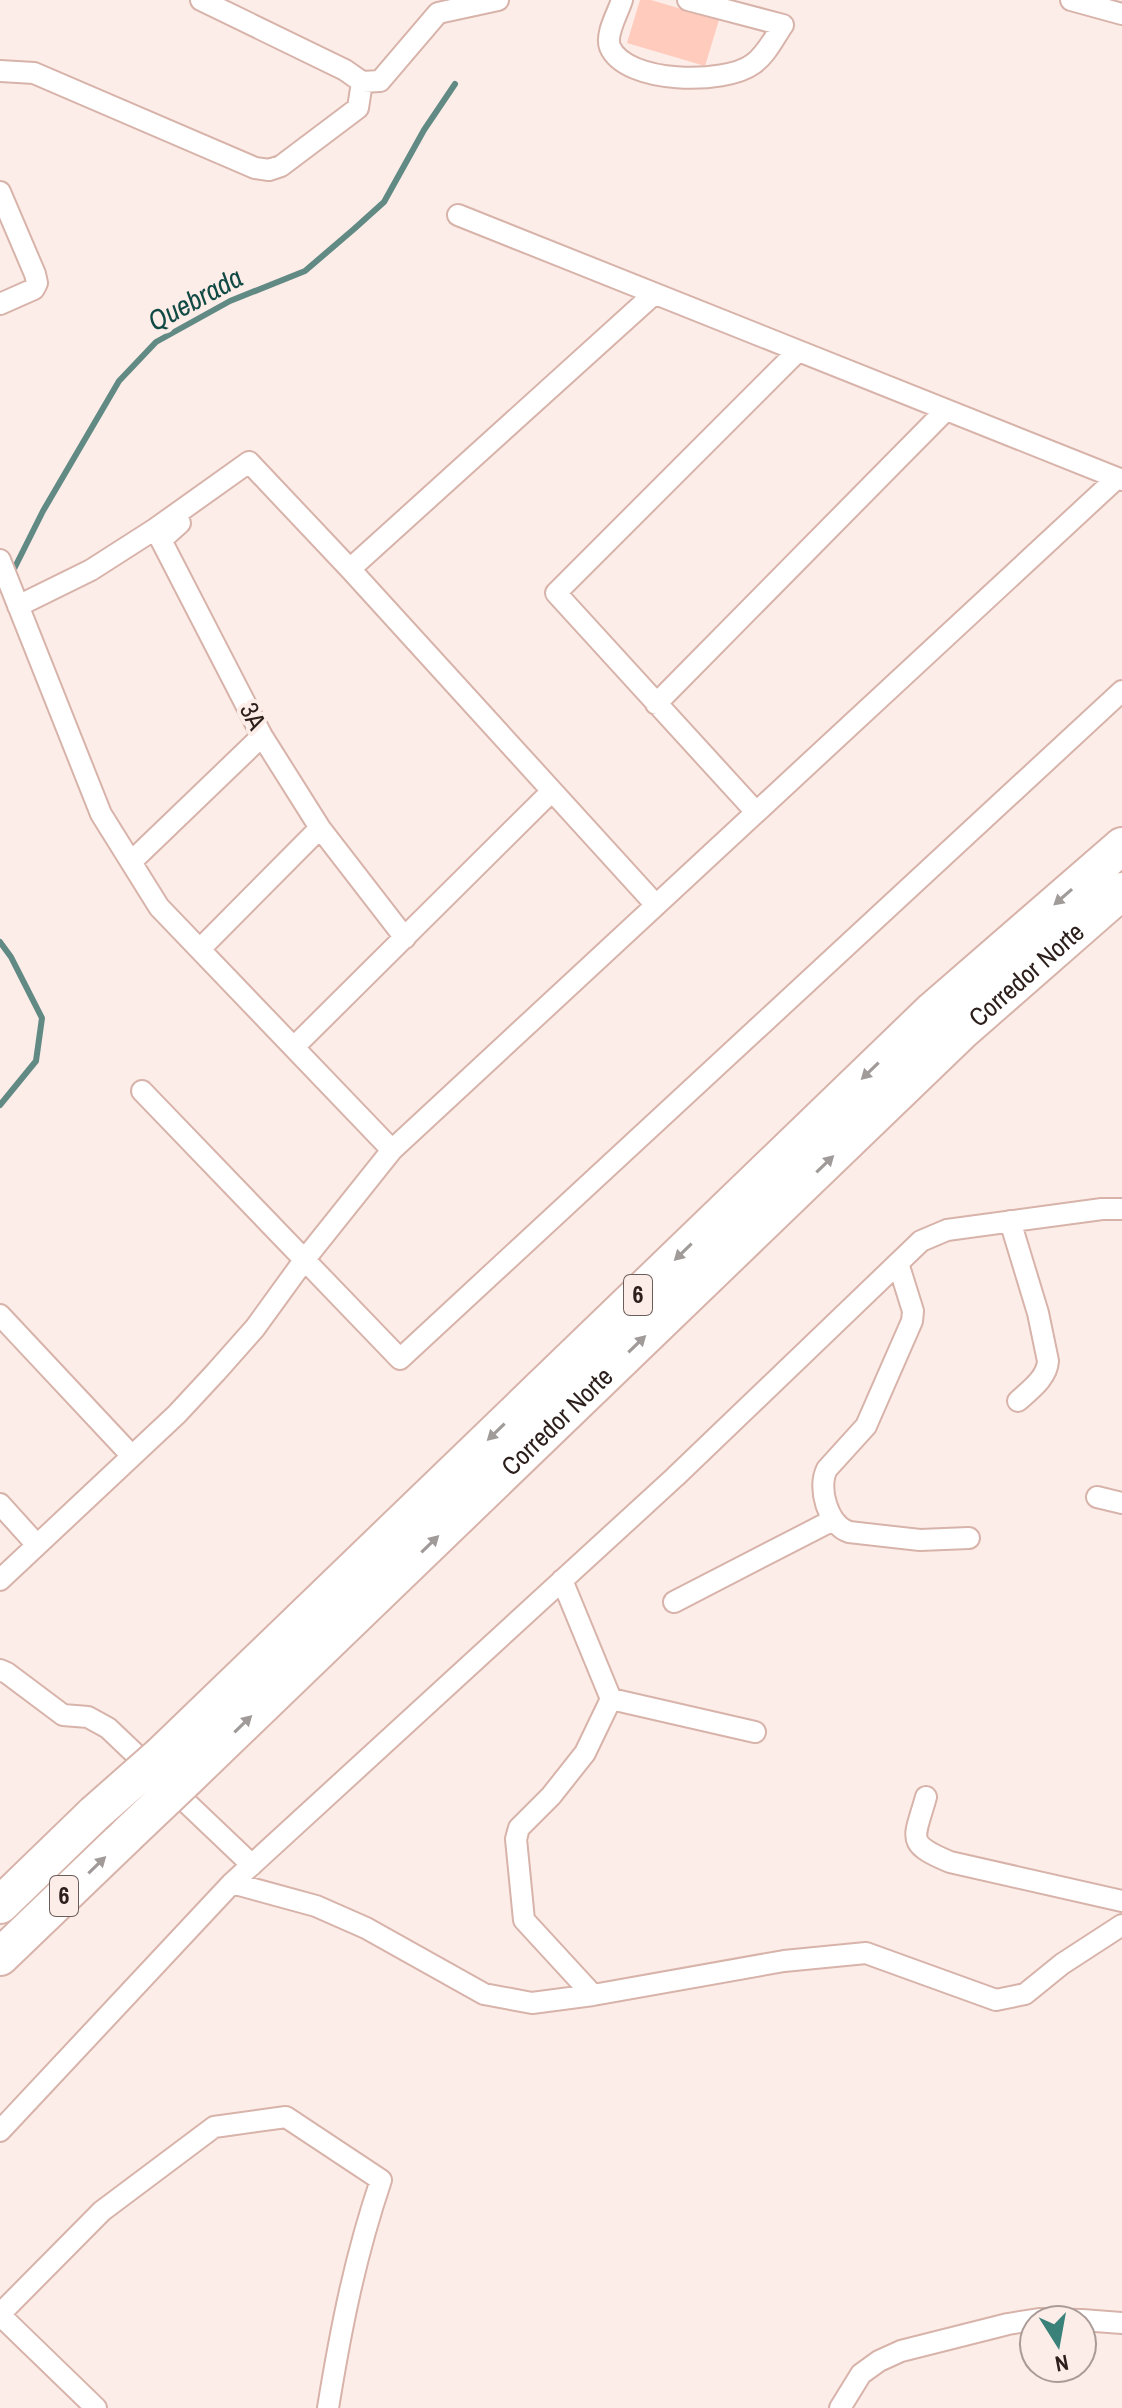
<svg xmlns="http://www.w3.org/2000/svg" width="1122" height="2408" font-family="'Archivo Narrow',sans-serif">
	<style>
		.green { fill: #ffcbbd }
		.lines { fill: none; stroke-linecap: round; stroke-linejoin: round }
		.stream { stroke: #628a84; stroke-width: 6 }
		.street-casing { stroke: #d7b3aa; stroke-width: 24 }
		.highway-casing { stroke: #d7b3aa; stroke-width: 40 }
		.street { stroke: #fff; stroke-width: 20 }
		.highway { stroke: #fff; stroke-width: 36 }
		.highway-bridge-casing { stroke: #d7b3aa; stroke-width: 40; stroke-linecap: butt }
		.highway-bridge { stroke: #fff; stroke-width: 36 }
		.oneway { fill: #a09b99 }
		.labels { text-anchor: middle; stroke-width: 8; stroke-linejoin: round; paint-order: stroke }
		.shield { fill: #fdede9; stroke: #6b5e5a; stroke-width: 2 }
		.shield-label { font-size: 24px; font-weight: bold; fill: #2d201c }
		.street-label { font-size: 26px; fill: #2d201c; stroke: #fdede9 }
		.water-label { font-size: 28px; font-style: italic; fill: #114944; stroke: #fdede9 }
	</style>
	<rect width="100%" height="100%" fill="#fdede9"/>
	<path class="green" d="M640 0H651L719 20 705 66 627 43Z"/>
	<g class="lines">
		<path class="stream" d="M11 575 43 511 119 381 156 342 230 301 305 271 354 229 384 202 424 130 455 84
			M0 942 11 957 42 1018 36 1061 0 1105"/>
		<defs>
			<path id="street" d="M201 0 345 70 362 82 380 81 438 13 498 0
				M622 0C618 13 605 34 610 47 626 84 725 85 753 64 766 55 774 38 783 25L688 0
				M1071 0 1122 14
				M0 71 34 73 255 168 269 170 281 166 358 108 362 82
				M0 192 35 274 37 283 34 289 0 304
				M458 215 1122 480
				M180 523 161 540 262 736 320 828 405 938
				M0 560 101 814 159 907 392 1150
				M350 569 654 294
				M18 606 91 570 155 529 249 462 350 569 656 905
				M656 704 946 410
				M756 812 556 593 798 351
				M131 862 262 736
				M200 949 320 828
				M294 1047 552 791
				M142 1091 400 1359 1122 691
				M1010 1221 1038 1313 1048 1361C1047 1378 1030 1390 1018 1401
				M898 1263 913 1311 912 1321 866 1426 827 1469C817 1488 828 1525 849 1532L920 1540 969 1538
				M0 1315 132 1456
				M1097 1497 1122 1503
				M0 1504 37 1545
				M0 1580 177 1414 216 1372 255 1328 305 1259 392 1150 1117 478
				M562 1580 611 1699 755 1732
				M674 1602 833 1520
				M0 1670 7 1673 63 1715 88 1717 108 1728 252 1865
				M926 1797C914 1840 905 1843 950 1862L1122 1901
				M232 1883 316 1906 366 1928 484 1994 532 2003 593 1995 784 1961 866 1953 996 2000 1025 1994 1062 1964 1122 1925
				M593 1995 524 1920 516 1839 519 1828 551 1796 585 1753 611 1699
				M0 2131 232 1883 675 1477 921 1241 947 1230 1102 1209H1122
				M0 2314 102 2211 214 2127 286 2117 381 2180C355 2257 341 2328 328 2408
				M0 2315 96 2408
				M1082 2320 1122 2323
				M840 2408 861 2374 879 2361 901 2351 1008 2324 1039 2319 1081 2320"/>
			<g id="highway">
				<path d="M162 1754 933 1010 1122 846"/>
				<path id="s1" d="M187 1778 961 1032 1122 891"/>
				<path d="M0 1905 94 1814"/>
				<path d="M0 1957 127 1835"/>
			</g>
		</defs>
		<use href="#street" class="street-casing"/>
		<use href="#highway" class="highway-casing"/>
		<use href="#street" class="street"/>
		<use href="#highway" class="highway"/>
		<defs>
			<path id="highway-bridge" d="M94 1814 162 1754
				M127 1835 187 1778"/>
		</defs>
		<use href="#highway-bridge" class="highway-bridge-casing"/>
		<use href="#highway-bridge" class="highway-bridge"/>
	</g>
	<defs><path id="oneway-solid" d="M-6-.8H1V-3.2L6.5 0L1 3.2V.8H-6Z" transform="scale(2)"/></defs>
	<g class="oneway">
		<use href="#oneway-solid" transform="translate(1063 897) rotate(139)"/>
		<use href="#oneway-solid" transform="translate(870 1071) rotate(136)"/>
		<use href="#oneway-solid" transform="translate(825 1164) rotate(-44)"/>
		<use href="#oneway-solid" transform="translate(683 1252) rotate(136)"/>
		<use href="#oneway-solid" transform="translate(637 1344) rotate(-44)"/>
		<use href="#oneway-solid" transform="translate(496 1432) rotate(136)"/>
		<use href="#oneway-solid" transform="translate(430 1544) rotate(-44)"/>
		<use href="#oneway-solid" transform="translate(243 1724) rotate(-44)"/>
		<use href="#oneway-solid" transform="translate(97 1865) rotate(-44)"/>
	</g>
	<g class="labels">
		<g class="shield">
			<rect x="624" y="1275" width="28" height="40" rx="6"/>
			<rect x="50" y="1876" width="28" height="40" rx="6"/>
		</g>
		<g class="shield-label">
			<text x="638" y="1303">6</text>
			<text x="64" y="1904">6</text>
		</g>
		<g class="street-label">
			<text transform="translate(253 716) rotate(62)" y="9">3A</text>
			<text dy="9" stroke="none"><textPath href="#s1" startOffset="1162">Corredor Norte</textPath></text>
			<text dy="9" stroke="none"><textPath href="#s1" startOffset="514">Corredor Norte</textPath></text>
		</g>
		<g class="water-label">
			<text transform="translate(195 299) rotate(-28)" y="10">Quebrada</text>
		</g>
	</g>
	<g transform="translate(1058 2344) rotate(169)"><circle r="38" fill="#fdede9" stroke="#aa9b97" stroke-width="2"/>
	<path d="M0-6L14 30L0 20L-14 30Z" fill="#3a8179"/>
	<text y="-12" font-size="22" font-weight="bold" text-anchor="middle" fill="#2d201c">N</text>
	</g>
</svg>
